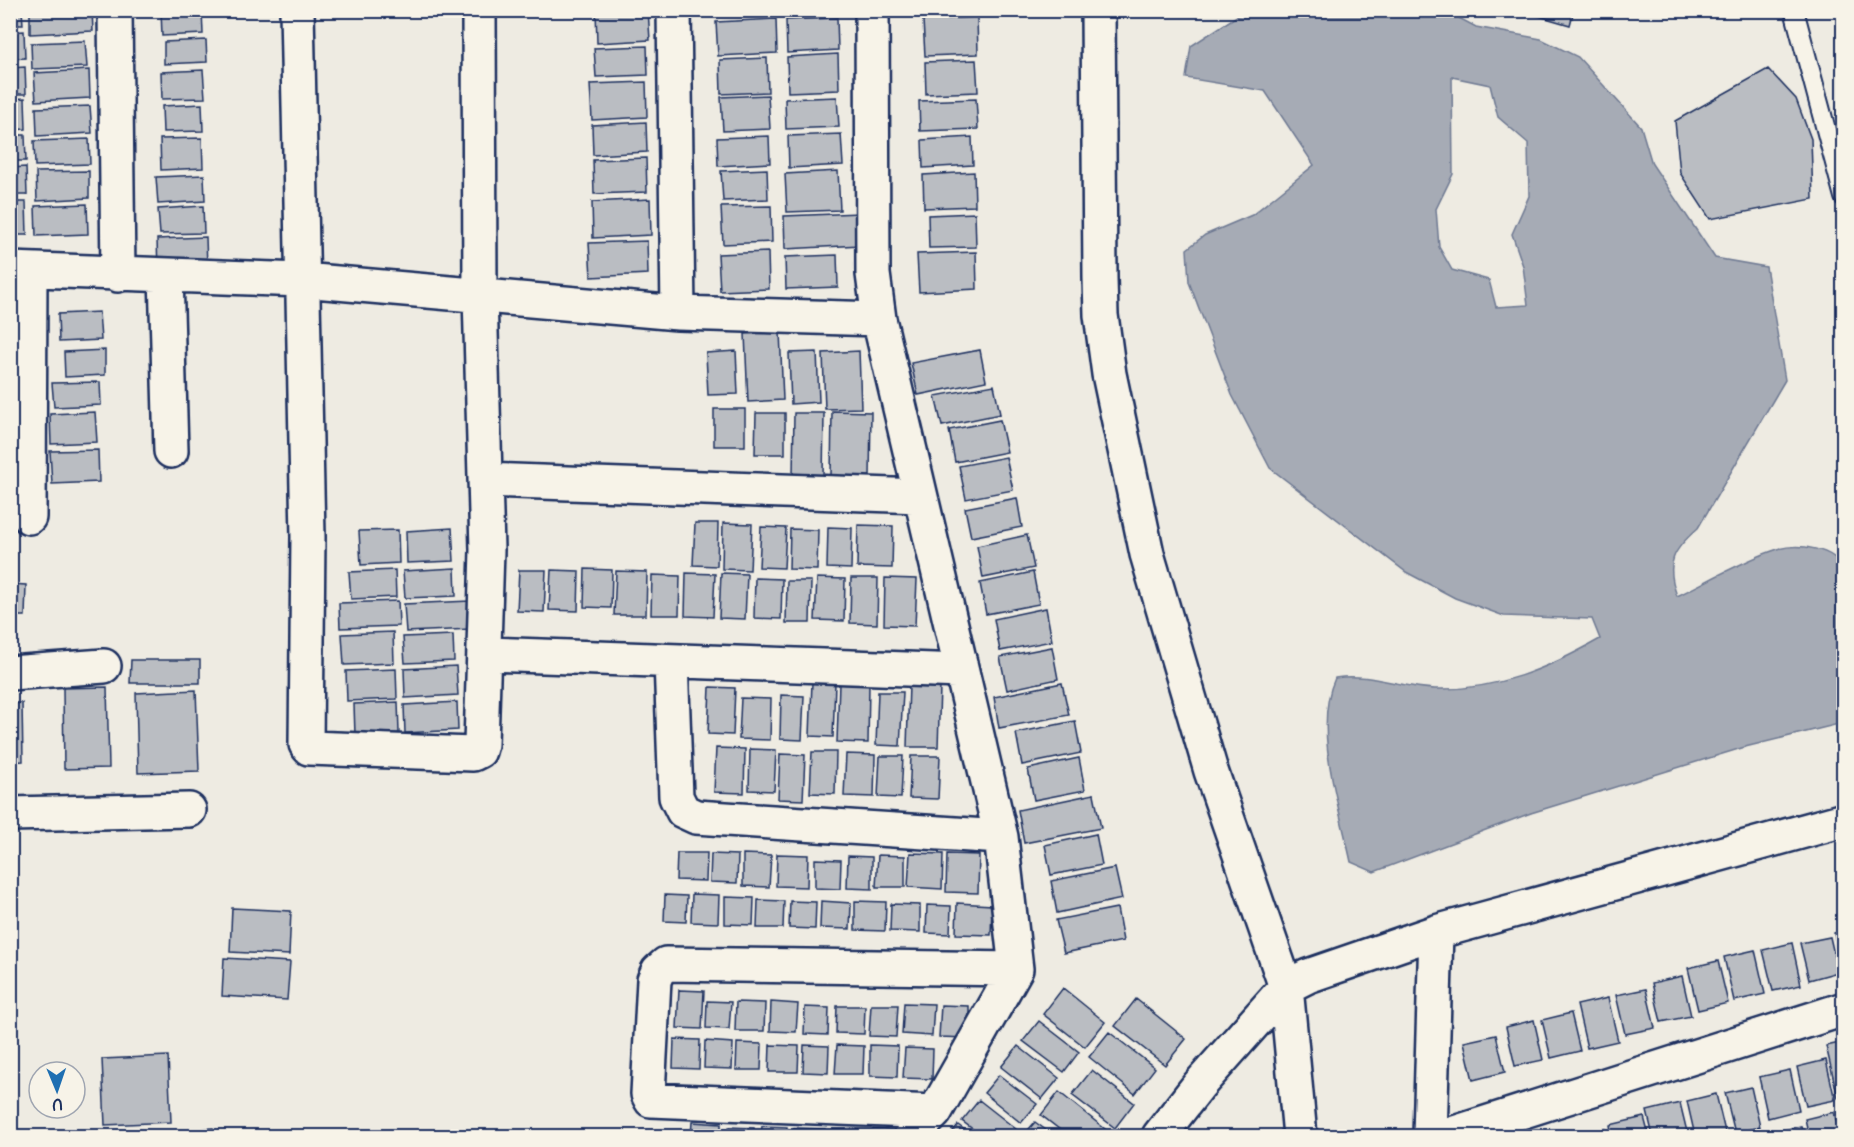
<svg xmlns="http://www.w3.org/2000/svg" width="1854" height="1147" font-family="Pangolin,sans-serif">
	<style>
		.water { fill: #a6abb5; stroke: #6e7992; stroke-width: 1.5; fill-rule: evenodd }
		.building { fill: #babdc2; stroke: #1b2f5e; stroke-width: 1.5 }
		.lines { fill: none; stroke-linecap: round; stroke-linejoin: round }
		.service-casing { stroke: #1b2f5e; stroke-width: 22 }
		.minor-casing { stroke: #1b2f5e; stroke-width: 38 }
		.service { stroke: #f7f3e8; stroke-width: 18 }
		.minor { stroke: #f7f3e8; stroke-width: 33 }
	</style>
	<rect width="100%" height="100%" fill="#eeebe2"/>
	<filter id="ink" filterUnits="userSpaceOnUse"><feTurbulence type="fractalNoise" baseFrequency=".0167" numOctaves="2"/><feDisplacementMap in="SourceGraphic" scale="12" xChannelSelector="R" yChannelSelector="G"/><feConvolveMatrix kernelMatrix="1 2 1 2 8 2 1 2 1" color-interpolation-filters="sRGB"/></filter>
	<g filter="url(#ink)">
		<path class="water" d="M1246 10 1446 11 1476 27 1541 39 1578 57 1641 127 1652 164 1715 258 1766 267 1785 380 1698 528C1673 550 1665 562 1677 596 1706 582 1748 558 1778 549 1799 543 1834 548 1844 569L1843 723 1745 747 1531 813 1374 872 1351 862C1340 809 1312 728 1335 678 1370 672 1401 688 1435 689 1495 691 1549 668 1600 639L1592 619 1504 616 1455 598 1406 572 1270 468 1232 395 1189 282 1187 249 1205 235 1252 215 1314 165 1265 91 1186 78 1191 46ZM1452 77 1490 85 1498 117 1528 143 1529 196 1512 234 1523 266 1528 305 1496 307 1489 280 1452 270 1439 247 1436 209 1453 174Z"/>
		<path class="building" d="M10 10H22L23 25H10Z
			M30 10H92L93 31 30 34Z
			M161 10H202L203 34 162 36Z
			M596 10H648L650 40 597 43Z
			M715 10H774V14L715 16Z
			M783 10H839V11L783 14Z
			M922 10H982V16L922 18Z
			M1518 10H1574L1570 25Z
			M977 17 978 54 925 56 923 20Z
			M837 18 838 50 787 53 786 20Z
			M776 19 777 53 718 56 716 22Z
			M24 31 25 58 10 59V32Z
			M206 40 207 62 164 64V42Z
			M85 41 87 67 32 69 31 43Z
			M647 46 648 75 596 77 594 48Z
			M838 54 839 90 788 92 787 57Z
			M767 58 768 92 721 94 720 60Z
			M976 60 978 92 926 94 925 62Z
			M25 67 26 94H10V68Z
			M1768 69 1796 99 1811 139 1813 199 1710 219 1680 173 1675 121Z
			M89 70 90 98 36 101 34 73Z
			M203 70 205 98 162 99 161 72Z
			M646 82 647 117 592 120 590 84Z
			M768 95 770 129 723 131 721 97Z
			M837 97 839 127 786 129 785 99Z
			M25 98 26 129 10 130V99Z
			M976 99 978 129 920 131 919 101Z
			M202 104 203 131 163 132 162 106Z
			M90 106 92 133 37 136 36 108Z
			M646 122 647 152 593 155 592 125Z
			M841 134 843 165 789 168 788 136Z
			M10 135H25L26 161H10Z
			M769 136 770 163 718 166 717 138Z
			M972 137 973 165 923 168 922 140Z
			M202 138 203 168 161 170 160 139Z
			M89 139 90 164 35 166 34 141Z
			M646 158 647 192 594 194 593 160Z
			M26 167 27 195H10V168Z
			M767 169 768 199 723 201 721 171Z
			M89 171V198L37 201 36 172Z
			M838 171 840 210 787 212 785 174Z
			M974 172 975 206 924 208 923 175Z
			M204 175 205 201 158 204 156 177Z
			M650 199 651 235 593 238 592 202Z
			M10 202H26L27 235H10Z
			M87 204 88 234 36 236 35 206Z
			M203 206 204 233 160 234 158 209Z
			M771 206 772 242 723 244 721 207Z
			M860 213 861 245 785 249 784 216Z
			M975 213 976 247 929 248 928 215Z
			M206 237 207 268 158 270 157 239Z
			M647 241 648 274 591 277 589 243Z
			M768 252 769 289 720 291 718 254Z
			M976 252 977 289 919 292 917 254Z
			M837 255 838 287 786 289 785 257Z
			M99 312 101 340 59 342 58 314Z
			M780 332 783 400 748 402 745 334Z
			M105 350V375L65 377 64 352Z
			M980 350 986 381 918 395 911 363Z
			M736 351 738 394 708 395 706 353Z
			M859 351 861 408 825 409 823 353Z
			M817 352 819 402 791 404 789 353Z
			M100 382 101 405 54 407 52 383Z
			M994 385 1000 414 942 426 935 396Z
			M714 409H745V446H714Z
			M832 411 871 412 870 477 831 476Z
			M95 412 97 442 51 444 50 414Z
			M756 413H785V454H755Z
			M794 413H824L823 477 793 476Z
			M1000 420 1007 452 955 462 949 430Z
			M98 450 99 482 52 484 50 451Z
			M1006 457 1013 490 966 499 959 466Z
			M1017 498 1022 527 971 537 965 508Z
			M695 523H718L717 566 693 565Z
			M723 523 752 524 750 570 722 569Z
			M858 525 893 526 892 568 857 567Z
			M761 527 786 528 784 568 759 567Z
			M828 527 852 528 851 569 827 568Z
			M452 528 454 561 407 563 406 531Z
			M790 529 818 530 817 570 789 569Z
			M398 530 399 563 361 565 359 531Z
			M1027 535 1034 568 983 578 977 546Z
			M455 568 456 596 405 598 403 571Z
			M585 569 612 570 611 608 584 607Z
			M395 570 396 597 351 599 349 572Z
			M519 570H546L544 612 517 611Z
			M551 570 579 571 578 611 549 610Z
			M616 571 647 572 646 615H614Z
			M1033 572 1039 604 986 614 980 583Z
			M686 573 715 574 713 617 685 616Z
			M721 573 747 574 745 619 719 618Z
			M652 575 680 576 679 615H651Z
			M755 578 782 579 781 619 754 618Z
			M817 578 845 579 844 621 815 620Z
			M851 578H878L877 624 850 623Z
			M885 578 917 579 915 626 884 625Z
			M787 581H811L810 623H786Z
			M10 584 26 585 25 616H12L14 654H10Z
			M398 601 399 626 340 628 339 603Z
			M470 601 472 629 406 632 404 604Z
			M1046 608 1052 641 1000 651 994 619Z
			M393 632 394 663 344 665 342 634Z
			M453 635 454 661 405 663 403 637Z
			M1052 647 1058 679 1007 690 1000 657Z
			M131 660H200V683H130Z
			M456 666 458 695 405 698 404 669Z
			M396 669 397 699 347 701 346 671Z
			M812 682 835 683 833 737 810 736Z
			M839 683 869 684 868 743 837 742Z
			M1062 683 1069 715 999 728 994 697Z
			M909 685 940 687 938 747H907Z
			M107 687 109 768 64 769 63 688Z
			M710 687 735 688 733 735 708 734Z
			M196 690 199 771 138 773 136 693Z
			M878 692H903L900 746 876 745Z
			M781 695 804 696 802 740 780 739Z
			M741 698 771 699 770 740 739 739Z
			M398 702 399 733 355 735 354 704Z
			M457 702 458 730 405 733 404 705Z
			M10 703H22L23 761 10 762Z
			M1075 721 1081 753 1022 765 1016 733Z
			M716 748 745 749 744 793 714 792Z
			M750 749 776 750 774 791 749 790Z
			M812 752H836L835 794 810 793Z
			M780 754 805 755 803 800 778 799Z
			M846 754 875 755 874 797 844 796Z
			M880 756H903L901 798 878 797Z
			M911 756H940L938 799 909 798Z
			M1079 758 1085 790 1034 800 1028 769Z
			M1094 794 1101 828 1024 843 1018 810Z
			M1096 834 1102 865 1051 875 1045 845Z
			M677 853H707L706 881 676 880Z
			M910 853 943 854 942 889 908 887Z
			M711 854 738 855 737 883 710 882Z
			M743 854 771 855 769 887 743 886Z
			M777 854 808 855 807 887 776 886Z
			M947 854 979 855 978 893 946 892Z
			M878 855 905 856V887H876Z
			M848 856 872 857V889L847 888Z
			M815 859 841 860 840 889 815 888Z
			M1115 868 1122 899 1057 913 1051 881Z
			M692 894 719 895 718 923 691 922Z
			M665 895 687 896 686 922 664 921Z
			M725 897 754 898 753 925 725 924Z
			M758 900 784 901 783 928H757Z
			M790 901 816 902 815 929 789 928Z
			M821 901 851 903 850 929 820 928Z
			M855 901 886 902 885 931 855 930Z
			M957 903 992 905 991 935 956 934Z
			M891 904 920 905V932L890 931Z
			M927 905 951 906 950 934 926 933Z
			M232 908 291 911 289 955 230 952Z
			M1117 908 1123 941 1064 953 1056 920Z
			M1844 930V971H1843L1834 933Z
			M1830 937 1838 972 1809 980 1800 943Z
			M1792 943 1801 985 1773 991 1763 950Z
			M1755 950 1765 994 1734 1001 1724 957Z
			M224 958 290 962 287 1000 222 996Z
			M1718 961 1728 1003 1698 1010 1688 968Z
			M1682 976 1691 1016 1661 1022 1652 983Z
			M1063 988 1105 1022 1085 1047 1043 1014Z
			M1646 989 1655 1028 1625 1034 1616 995Z
			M679 990 704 991 702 1029 677 1028Z
			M1608 998 1618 1041 1587 1048 1577 1005Z
			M1136 999 1186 1039 1165 1065 1115 1026Z
			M707 1001 731 1002 729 1029 706 1028Z
			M736 1002 765 1003 764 1031H735Z
			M771 1002 798 1004 796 1032 770 1031Z
			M904 1003 934 1004 932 1036 902 1034Z
			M871 1005H898L896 1037 869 1036Z
			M941 1005 969 1006V1038L939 1037Z
			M837 1006H865L864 1034 836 1033Z
			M805 1007 829 1008 828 1035 804 1034Z
			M1571 1013 1580 1051 1551 1058 1542 1020Z
			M1534 1020 1543 1060 1515 1066 1506 1027Z
			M1039 1021 1079 1052 1064 1072 1023 1041Z
			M1109 1032 1155 1068 1135 1094 1089 1057Z
			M1496 1035 1505 1072 1473 1080 1464 1042Z
			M674 1039 700 1040 699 1069 673 1068Z
			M705 1041 733 1043 732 1069 704 1068Z
			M1844 1042V1097L1838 1098 1826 1046Z
			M737 1043 762 1044 761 1070H736Z
			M770 1045 799 1046 798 1072H769Z
			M804 1045 829 1046 828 1073 803 1072Z
			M837 1045 864 1046 863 1074H835Z
			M870 1045 898 1046 897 1077 870 1076Z
			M1018 1046 1059 1078 1042 1099 1001 1067Z
			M905 1048 933 1049 932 1079 903 1078Z
			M168 1056 171 1122 105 1125 102 1059Z
			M1826 1060 1835 1100 1806 1106 1797 1067Z
			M1092 1070 1134 1103 1115 1128 1072 1095Z
			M1790 1070 1799 1110 1768 1118 1759 1077Z
			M999 1075 1037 1104 1021 1123 984 1093Z
			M1751 1087 1760 1127 1735 1133 1725 1093Z
			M1059 1092 1110 1133 1107 1136H1068L1041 1115Z
			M1716 1094 1726 1136H1695L1687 1101Z
			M979 1100 1016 1129 1010 1136H982L962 1121Z
			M1680 1103 1688 1136H1653L1647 1111Z
			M1834 1112 1840 1136H1809L1805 1119Z
			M1644 1117 1649 1136H1612L1610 1125Z
			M692 1122 721 1124V1136H691Z
			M1035 1122 1054 1136H1023Z
			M958 1125 973 1136H949Z
			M762 1126 787 1127V1136H761Z
			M1801 1126 1804 1136H1776L1775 1132Z
			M729 1127 754 1128V1136H728Z
			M213 1128 214 1136H140V1133Z
			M794 1128 825 1129 824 1136H793Z
			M1605 1129 1607 1136H1576Z"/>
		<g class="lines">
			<defs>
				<path id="service" d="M1794 10 1844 197"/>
				<path id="minor" d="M115 10 118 275
					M297 10 308 537 306 744 309 748 473 754 479 751 481 744 487 550 480 295 479 10
					M674 10 678 313 879 319
					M872 10 873 274 879 319 1001 837 1016 969 935 1112 911 1136
					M1098 10 1100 278 1101 315 1109 374 1147 554 1211 771 1286 987 1300 1136
					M10 269 303 280 678 313
					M166 275 171 451
					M485 480 920 496
					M29 517 30 271
					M486 654 962 671
					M671 661 676 797 683 811 696 817 1001 837
					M10 673 104 666
					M10 814 189 810
					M935 1112 651 1100 648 1094 654 980 658 971 666 964 1016 969
					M1159 1136 1199 1085 1286 987 1308 976 1436 932 1844 820
					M1430 1136 1436 932
					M1445 1136 1844 1009"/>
			</defs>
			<use href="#service" class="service-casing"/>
			<use href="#minor" class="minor-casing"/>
			<use href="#service" class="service"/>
			<use href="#minor" class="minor"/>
		</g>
	</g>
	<rect width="1854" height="1147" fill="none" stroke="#f7f3e8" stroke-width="36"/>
	<rect x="18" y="18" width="1818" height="1111" fill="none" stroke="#1b2f5e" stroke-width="2" filter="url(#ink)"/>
	<g transform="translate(57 1090) rotate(178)"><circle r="28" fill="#f7f3e8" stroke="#9fa5b1" stroke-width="1.5"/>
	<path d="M0-4.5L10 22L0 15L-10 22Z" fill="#1f6fb2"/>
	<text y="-9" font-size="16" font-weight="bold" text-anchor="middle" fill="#1b2f5e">U</text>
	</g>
</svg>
